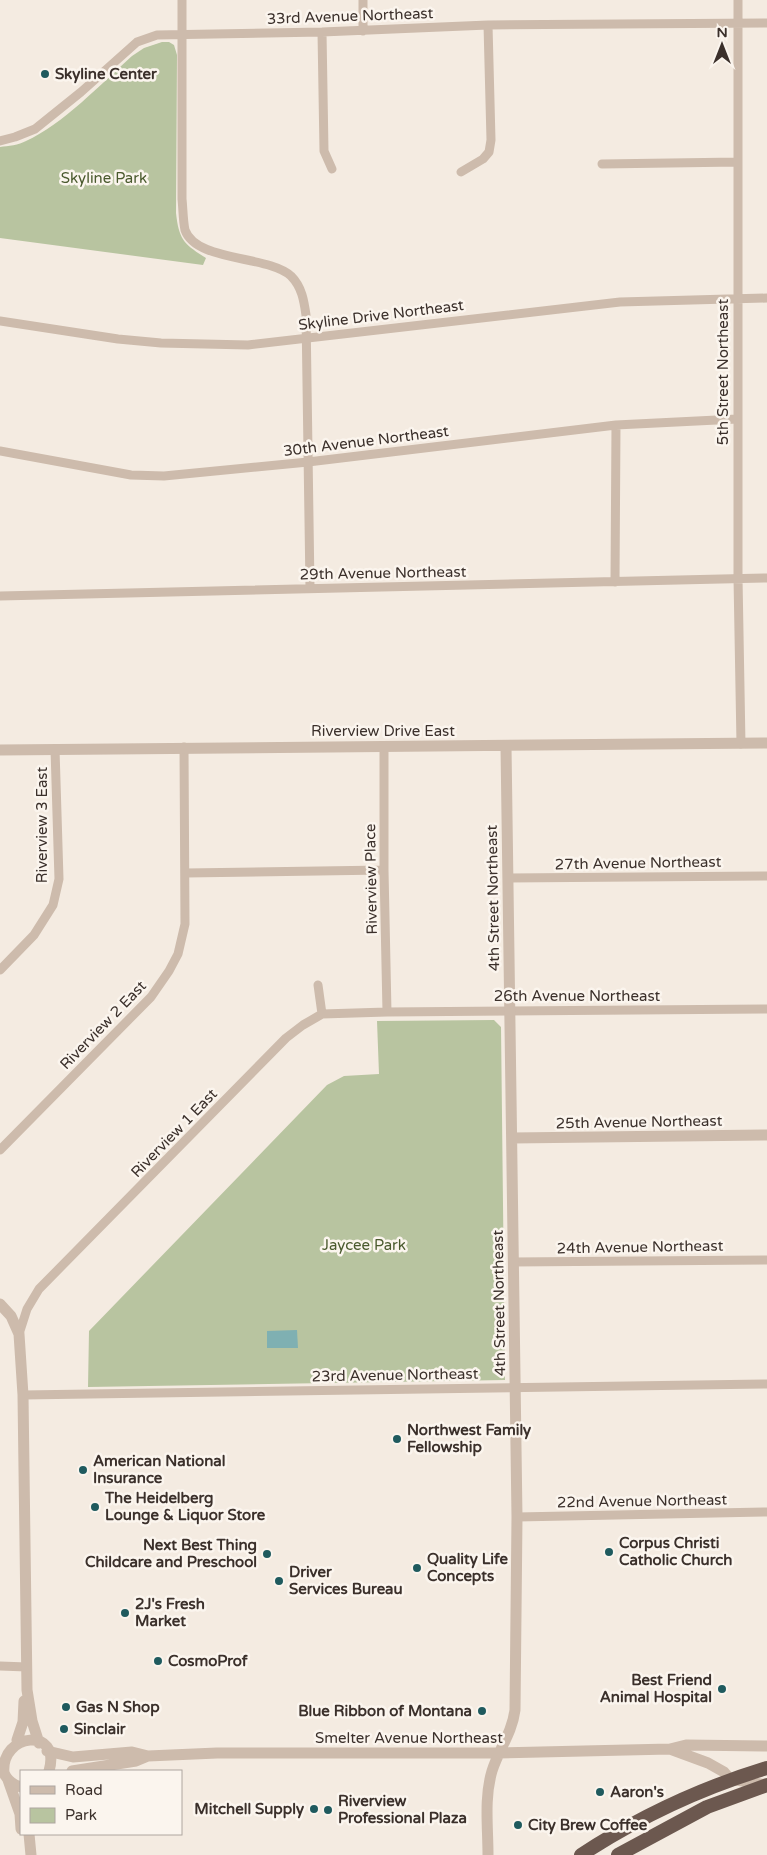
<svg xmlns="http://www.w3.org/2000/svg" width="767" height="1855" font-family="'Varela Round',sans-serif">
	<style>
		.green { fill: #b8c4a0 }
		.water { fill: #7fb0b2 }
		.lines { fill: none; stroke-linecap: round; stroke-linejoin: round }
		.minor { stroke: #cdbbac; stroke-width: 9 }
		.tertiary { stroke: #cdbbac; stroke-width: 11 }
		.trunk { stroke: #6c584f; stroke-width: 14 }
		.poi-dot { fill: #1f5a5e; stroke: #fbf5ee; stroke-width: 2 }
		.labels { text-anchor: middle; stroke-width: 5; stroke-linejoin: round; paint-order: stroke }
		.street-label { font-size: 15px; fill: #3b302b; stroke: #fbf5ee }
		.poi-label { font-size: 15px; font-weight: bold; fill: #3b302b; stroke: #fbf5ee; text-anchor: start }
		.park-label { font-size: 15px; fill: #4a5a2e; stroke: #fbf5ee }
	</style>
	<rect width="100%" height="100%" fill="#f4ebe1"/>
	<path class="green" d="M162 42H169L174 45 177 55 176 213C179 240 184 244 206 258L203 265 0 238V147C8 146 19 145 26 141 62 125 102 83 132 56L144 48Z
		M494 1020 501 1027 505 1380 88 1387 89 1331 327 1085 344 1076 379 1074 377 1021Z"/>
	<path class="water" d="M297 1330 298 1348H267V1331Z"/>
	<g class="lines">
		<path class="minor" d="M182 0V199C183 208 183 221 185 230 196 262 268 255 291 276 302 287 304 301 306 315L310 588
			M363 0V31
			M738 0V578L741 744
			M322 32 324 151 332 169
			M0 141 15 137 35 129 81 92 137 42 157 35 322 32 488 25 767 23
			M602 164 738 162
			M461 172 483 159 489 152 491 140 488 25
			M0 321 118 339 161 343 248 345 620 302 767 298
			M0 451 131 475 164 476 308 462 616 425 737 419
			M615 582 616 425
			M0 596 767 578
			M384 746V870L387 1012
			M186 873 384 870
			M508 878 767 876
			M0 970 34 935 53 905 59 879 55 749
			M318 985 322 1014
			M0 1150 151 997 169 971 178 954 185 924 184 747
			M513 1262 767 1260
			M19 1334 27 1309 39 1289 286 1038 303 1025 322 1014 387 1012 767 1009
			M23 1395 767 1384
			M517 1517 767 1512
			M0 1666 27 1667"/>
		<path class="tertiary" d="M0 750 767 743
			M512 1138 767 1135
			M0 1304 11 1316 19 1334 23 1395 27 1690 32 1721 39 1743
			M17 1740 23 1722 24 1701
			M670 1749 708 1763 724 1772 730 1779 767 1785
			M47 1751 73 1757 132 1752 148 1756 217 1753H498L670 1749 686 1745 767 1746
			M72 1771 136 1761 148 1756
			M8 1780 20 1814 21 1829
			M21 1787C13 1785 7 1780 4 1773 0 1733 62 1726 49 1771
			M29 1834 31 1855
			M488 1855C488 1827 484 1798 492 1771 499 1749 512 1733 515 1710L517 1517 506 746"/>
		<path class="trunk" d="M581 1855C639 1817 701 1788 767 1768
			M618 1855 707 1807 767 1785"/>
	</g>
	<g class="poi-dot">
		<circle cx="45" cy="74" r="5"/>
		<circle cx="397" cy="1439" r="5"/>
		<circle cx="83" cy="1470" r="5"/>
		<circle cx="95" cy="1507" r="5"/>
		<circle cx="609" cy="1552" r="5"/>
		<circle cx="267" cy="1554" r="5"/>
		<circle cx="417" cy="1568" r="5"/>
		<circle cx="279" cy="1581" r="5"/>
		<circle cx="125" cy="1613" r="5"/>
		<circle cx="158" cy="1661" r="5"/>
		<circle cx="722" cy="1689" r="5"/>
		<circle cx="66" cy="1707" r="5"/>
		<circle cx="482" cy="1711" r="5"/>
		<circle cx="64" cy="1729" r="5"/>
		<circle cx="600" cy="1792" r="5"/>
		<circle cx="314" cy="1809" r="5"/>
		<circle cx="328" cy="1810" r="5"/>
		<circle cx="518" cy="1825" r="5"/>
	</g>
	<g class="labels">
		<g class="street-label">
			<text transform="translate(350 16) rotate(-2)" y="5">33rd Avenue Northeast</text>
			<text transform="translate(381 315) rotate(-7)" y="5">Skyline Drive Northeast</text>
			<text transform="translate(723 372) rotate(-90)" y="5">5th Street Northeast</text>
			<text transform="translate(366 441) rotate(-7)" y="5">30th Avenue Northeast</text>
			<text transform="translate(383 573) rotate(-1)" y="5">29th Avenue Northeast</text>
			<text x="383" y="736">Riverview Drive East</text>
			<text transform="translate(42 825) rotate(-90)" y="5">Riverview 3 East</text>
			<text transform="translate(638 863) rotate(-1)" y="5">27th Avenue Northeast</text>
			<text transform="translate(371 879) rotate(-91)" y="5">Riverview Place</text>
			<text transform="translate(493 898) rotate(-91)" y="5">4th Street Northeast</text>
			<text x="577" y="1001">26th Avenue Northeast</text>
			<text transform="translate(103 1025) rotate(-46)" y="5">Riverview 2 East</text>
			<text transform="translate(639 1122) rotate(-1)" y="5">25th Avenue Northeast</text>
			<text transform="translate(174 1133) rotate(-46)" y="5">Riverview 1 East</text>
			<text transform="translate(640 1247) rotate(-1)" y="5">24th Avenue Northeast</text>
			<text transform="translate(499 1303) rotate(-91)" y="5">4th Street Northeast</text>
			<text transform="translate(395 1375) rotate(-1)" y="5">23rd Avenue Northeast</text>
			<text transform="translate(642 1501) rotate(-1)" y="5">22nd Avenue Northeast</text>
			<text x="409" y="1743">Smelter Avenue Northeast</text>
		</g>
		<g class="poi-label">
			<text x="55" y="79">Skyline Center</text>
			<text x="407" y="1435">Northwest Family<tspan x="407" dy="17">Fellowship</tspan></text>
			<text x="93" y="1466">American National<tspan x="93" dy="17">Insurance</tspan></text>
			<text x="105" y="1503">The Heidelberg<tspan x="105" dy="17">Lounge &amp; Liquor Store</tspan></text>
			<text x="619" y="1548">Corpus Christi<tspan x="619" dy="17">Catholic Church</tspan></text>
			<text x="257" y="1550" text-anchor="end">Next Best Thing<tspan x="257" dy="17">Childcare and Preschool</tspan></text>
			<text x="427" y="1564">Quality Life<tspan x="427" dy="17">Concepts</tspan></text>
			<text x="289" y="1577">Driver<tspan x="289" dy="17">Services Bureau</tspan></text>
			<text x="135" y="1609">2J's Fresh<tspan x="135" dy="17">Market</tspan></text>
			<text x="168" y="1666">CosmoProf</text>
			<text x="712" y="1685" text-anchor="end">Best Friend<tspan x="712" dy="17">Animal Hospital</tspan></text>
			<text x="76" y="1712">Gas N Shop</text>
			<text x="472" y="1716" text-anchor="end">Blue Ribbon of Montana</text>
			<text x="74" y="1734">Sinclair</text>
			<text x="610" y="1797">Aaron's</text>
			<text x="338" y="1806">Riverview<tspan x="338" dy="17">Professional Plaza</tspan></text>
			<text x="304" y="1814" text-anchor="end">Mitchell Supply</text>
			<text x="528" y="1830">City Brew Coffee</text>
		</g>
		<g class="park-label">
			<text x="104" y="183">Skyline Park</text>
			<text x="364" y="1250">Jaycee Park</text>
		</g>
	</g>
	<rect x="20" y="1770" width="162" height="65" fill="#fbf5ee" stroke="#aea6a0"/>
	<rect x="30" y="1786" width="25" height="8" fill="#cdbbac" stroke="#aea6a0"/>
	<text x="65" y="1795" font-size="15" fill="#3b302b">Road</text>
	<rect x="30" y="1808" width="25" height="15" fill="#b8c4a0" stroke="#aea6a0"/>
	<text x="65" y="1820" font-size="15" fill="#3b302b">Park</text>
	<g transform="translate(722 45)" stroke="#fbf5ee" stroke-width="4" paint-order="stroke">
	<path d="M0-4L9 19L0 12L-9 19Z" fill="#3b302b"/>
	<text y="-8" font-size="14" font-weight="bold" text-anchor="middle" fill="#3b302b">N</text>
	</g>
</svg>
